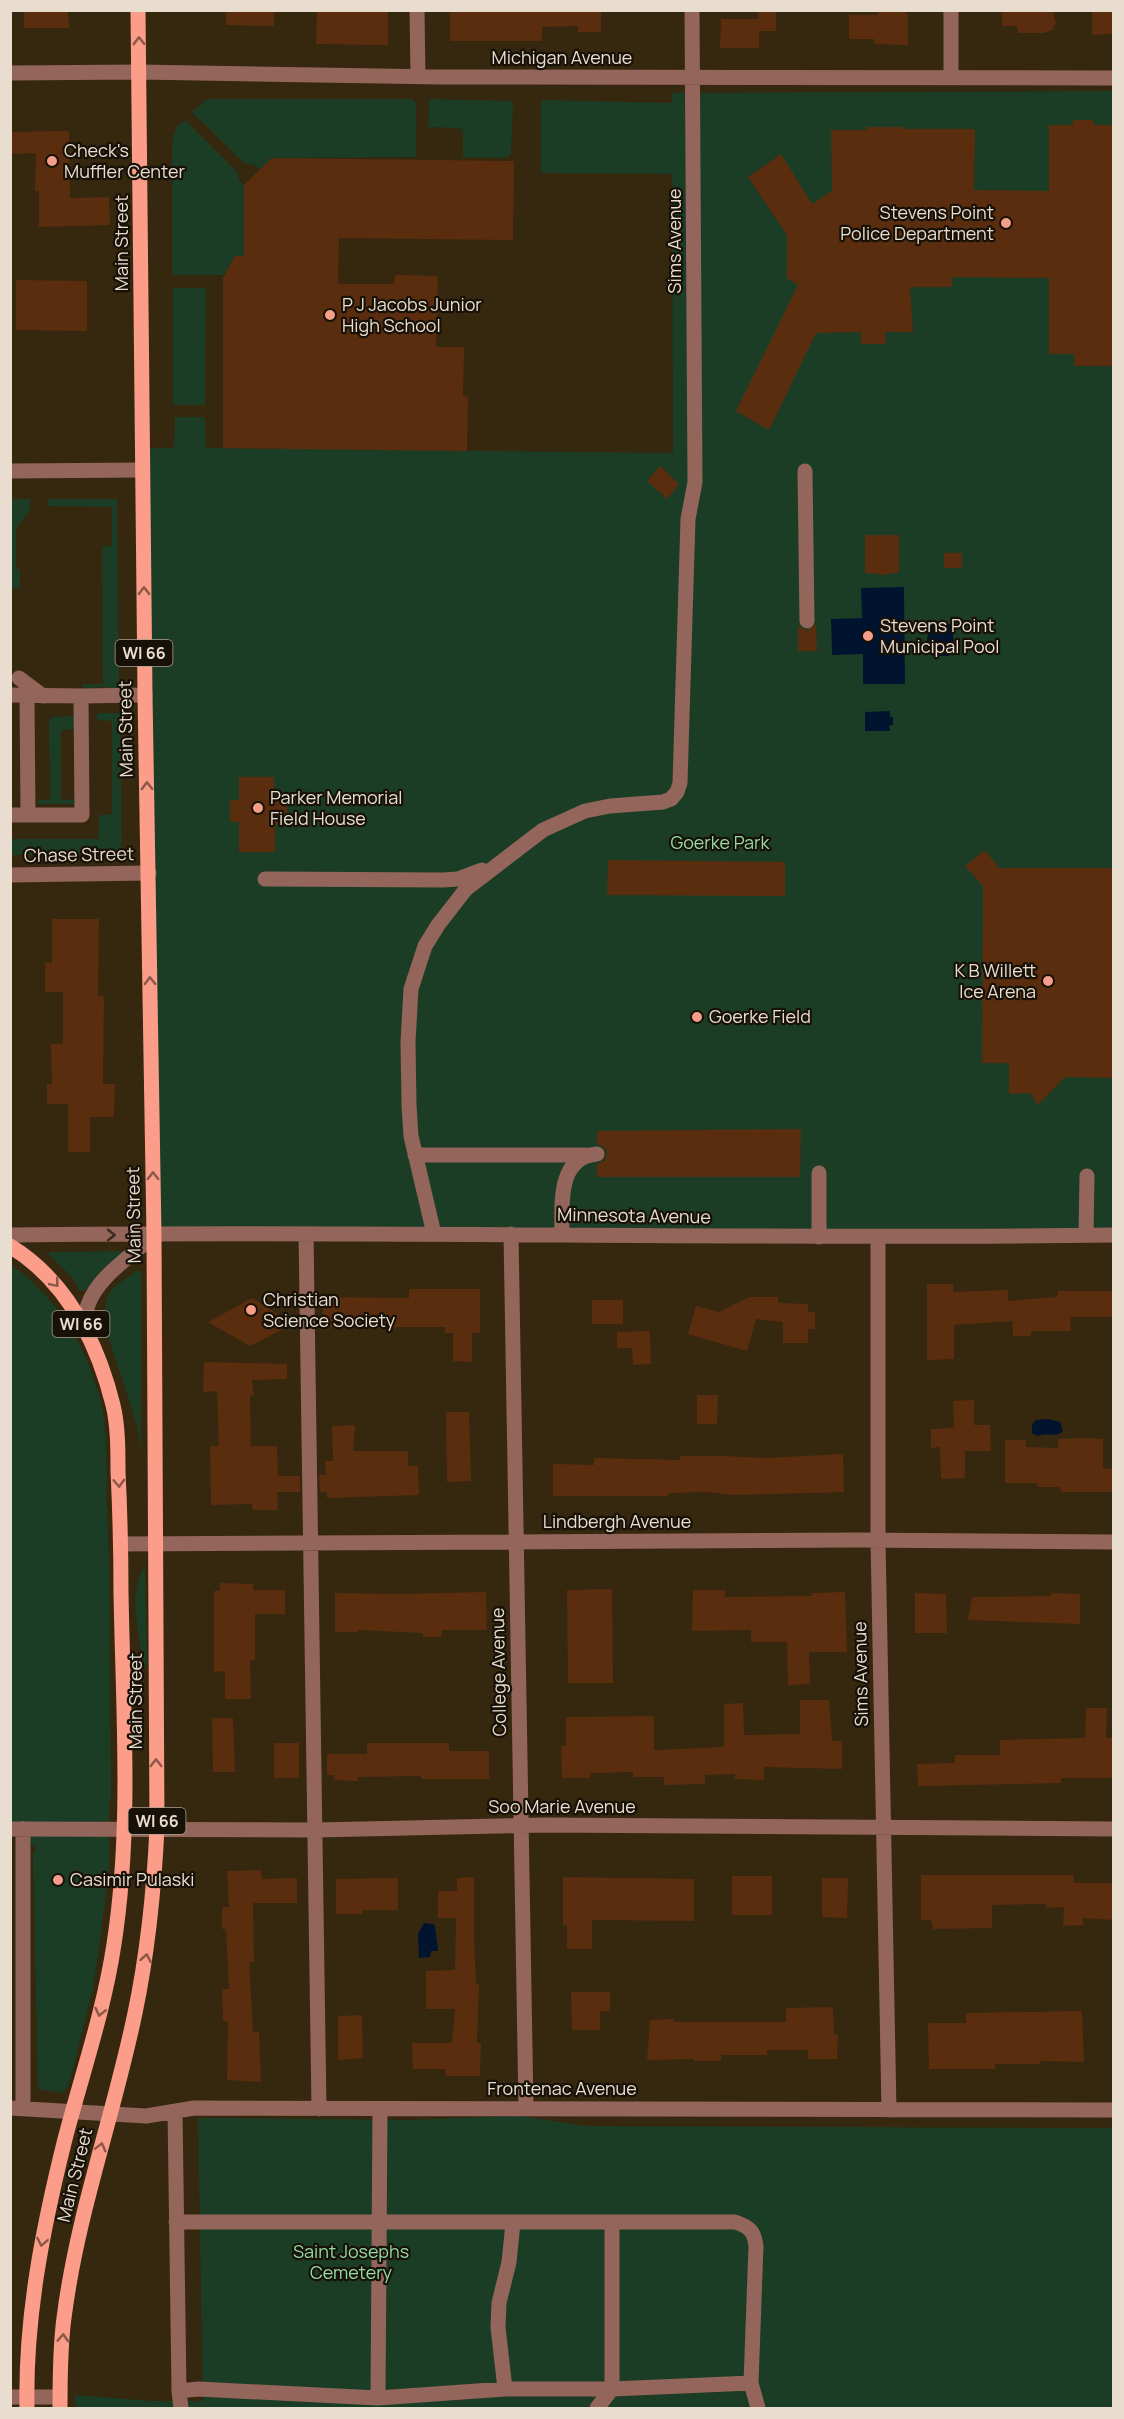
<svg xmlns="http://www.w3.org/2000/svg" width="1124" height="2419" font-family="Manrope,sans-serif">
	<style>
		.green { fill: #1c3d25 }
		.water { fill: #00142f }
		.building { fill: #5a2d0e }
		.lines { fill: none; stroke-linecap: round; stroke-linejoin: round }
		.minor { stroke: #93655b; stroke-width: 15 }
		.major { stroke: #fc9d89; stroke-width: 15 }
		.oneway { stroke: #8a5748 }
		.oneway2 { stroke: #3d2a20 }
		.poi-dot { fill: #f49e89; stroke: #181107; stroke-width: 2 }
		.labels { text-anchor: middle; stroke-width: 4.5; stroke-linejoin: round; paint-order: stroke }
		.shield { fill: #181107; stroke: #aaa093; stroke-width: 1.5 }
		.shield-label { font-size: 16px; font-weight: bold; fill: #e8ddcf }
		.street-label { font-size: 18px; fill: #e8ddcf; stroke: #181107 }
		.poi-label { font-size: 18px; fill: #e8ddcf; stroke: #181107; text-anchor: start }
		.park-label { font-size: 18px; fill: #92dca5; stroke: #181107 }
	</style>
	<rect width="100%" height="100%" fill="#36270f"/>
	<path class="green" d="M1113 91V1235H154L144 448H174L175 417H205L206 448 673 453 672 174 541 173V100L672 103V93Z
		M207 99H413L416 104V157L272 158 260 170 253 164H245L192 112Z
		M429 99 511 101 513 105 511 154 507 158 463 157V132L460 128 428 127Z
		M185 120 238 173 239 181 244 185V256H235L224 275H172V141L176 128Z
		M173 288H206L205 405H173Z
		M11 499H30V511L16 529V569H20V589L11 588Z
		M48 499H117L119 690 104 687 83 688V684H103L102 546H112V507L48 506Z
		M98 713H120L122 854 11 855V839H98L99 815 112 814V721L98 720 96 716Z
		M75 716 77 729 61 730V799L74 800 75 804H38L37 801 50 799 49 720 52 717Z
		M127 1251 84 1291 79 1290 72 1277 49 1255V1252Z
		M10 1264C54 1294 83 1341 98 1392 109 1427 106 1469 107 1505 111 1602 110 1699 111 1796L109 1806V1867L100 1942 93 1988 70 2080 67 2088 61 2093 38 2089 33 1854 36 1848 11 1829Z
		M138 1270 141 1273V1450L136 1422 103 1321 108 1295 115 1286Z
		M145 1565 147 1665 144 1666C139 1634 127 1594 145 1565Z
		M520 2116 586 2126 1113 2128V2408H76L75 2395 153 2401H203L198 2118 410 2120Z"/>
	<path class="water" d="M904 587 905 684H863V654L832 655 831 619 862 618 861 588Z
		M932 623 950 624 954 640 949 656H932L927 640 929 625Z
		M890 711V717H893V725L889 726 890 731H865V712Z
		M1049 1419 1060 1422 1063 1431C1056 1438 1047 1432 1038 1436L1032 1433V1425L1036 1420Z
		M424 1923 433 1924 435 1926 438 1951H431L430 1957 419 1958 418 1934Z"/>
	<path class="building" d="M24 10H68L69 28H24Z
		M226 10H274V26L226 25Z
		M317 10H388V45L316 44Z
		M601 10V32H578V26L542 27V41H450V11Z
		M758 10H776V31H759V48H720L721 19H758Z
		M878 10H906V14H908V45L874 44V39H849V15H878Z
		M1002 10H1053L1056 23 1052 30 1044 33H1018L1017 26H1002Z
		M1092 10H1113V34L1092 35Z
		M1073 120H1093L1094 125H1113V366H1074V354H1049V278L952 277V287H910L913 332H885L886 344H861V332L816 333 769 430 736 411 798 285 787 278V235L748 177 781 154 812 204 832 191 831 130H867L866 127H903V129H975L974 190 1049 191V125H1073Z
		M69 131 70 198 109 197 110 225 39 227V191H35L36 153 10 154V132Z
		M272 158 514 161 513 240 339 238 338 284H394L395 275 438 276 436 347H464L463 396 468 397 467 451 223 448V278L235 256H244V185Z
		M16 280 87 281V331L16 330Z
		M660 466 679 484 667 499 647 481Z
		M865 535H899V573H889V575L865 573Z
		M944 553H962V568H944Z
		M816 624 817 651H798V626L808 631Z
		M239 777H274V799H287V824L275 825V852H239V822H230V800H239Z
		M985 850 999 868H1113V1078L1065 1077 1038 1105 1030 1093 1009 1094V1063H982L983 886 965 866Z
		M608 860 785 862V896L607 895Z
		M52 919H99L98 996H104L103 1084H115L114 1117H90V1152H68V1104H47V1084H52L51 1044H63V992H45V962L52 963Z
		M801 1129 800 1177H597V1164L604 1161 607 1152 604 1147 597 1144V1131Z
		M927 1284H953V1292L1008 1290V1301L1057 1297 1058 1291H1113V1317H1070L1071 1331H1031V1336H1013L1012 1321 954 1325V1359L927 1360Z
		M409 1289H480V1333H472V1362L453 1361V1333H445V1327H396L395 1329 323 1327V1297L409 1298Z
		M749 1297H778V1303L808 1304V1312H815V1329H808V1343H783V1322L756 1319 747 1351 688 1334 696 1306 719 1312Z
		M252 1298 293 1324 250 1346 208 1322Z
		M592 1300H623V1324H592Z
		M650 1331 651 1364 633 1365 632 1348H617V1332Z
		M204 1362 287 1364V1379L252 1380 254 1396 250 1395 251 1446H277L278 1476H300V1492H277L278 1510H253L252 1504 211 1505 210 1446H219L217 1391 203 1392Z
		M697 1395H718L717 1424H697Z
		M974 1400V1425H990L991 1451H965V1478L941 1479 940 1447 931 1448V1429L954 1428 953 1401Z
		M446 1412H469L471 1481 447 1482Z
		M355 1425 353 1451H408V1466H418L419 1495 327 1498V1492H320L319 1475H326L325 1461H333L332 1426Z
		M1085 1438 1103 1439V1468L1113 1469V1492H1061L1060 1487H1038L1037 1483H1005V1440H1026V1447L1058 1448V1439Z
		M843 1454 844 1492 733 1495 708 1492 668 1493V1496H553V1464L594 1465V1458L680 1460V1456H722L765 1458Z
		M220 1583 253 1584V1590H285V1614H255V1660H250L251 1699H225V1671L214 1672V1591H220Z
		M612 1589 613 1683H568L567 1590Z
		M693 1590H725V1597L812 1596V1593L845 1592 847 1652H809L810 1684 788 1685 787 1642H751V1630L692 1631Z
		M486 1592 487 1630H442L441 1637H423V1633L358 1630V1632H335V1593L398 1594Z
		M915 1593 946 1594 947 1633H915Z
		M1051 1593 1080 1594V1624L968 1620 972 1597 1051 1596Z
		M800 1700H829L832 1741H842V1769L764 1767V1780L735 1779V1774L705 1775V1784L664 1785V1777H633V1772L590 1773V1778H562L561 1746 566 1745V1717L654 1716V1750L724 1747V1704L743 1703 744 1735 800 1734Z
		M1086 1708H1107L1106 1738H1113V1778H1061V1783L918 1786 917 1764 955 1763V1755H1000V1740L1085 1738Z
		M212 1718H233L235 1772H213Z
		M274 1743H299V1778H274Z
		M367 1743H449V1751H489V1779H421V1776L358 1777V1781L334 1780V1775H327V1754H367Z
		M261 1870 262 1879 297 1878V1903H253L254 1962H249L253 2032H259L261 2082 227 2080 228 2021H223L222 1989H229L226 1929H222V1907H229L227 1871Z
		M921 1875H1074V1883H1113V1920L1083 1918V1925L1063 1926 1064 1907 1046 1908V1904L992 1905V1928L933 1929 931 1920H921Z
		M732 1876H772V1915H732Z
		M474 1877V1939L476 1984H479L477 2043H481L480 2076H446L445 2069H413L412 2043H452L455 2009H426V1971L455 1970 456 1918H438V1891H457V1878Z
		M563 1877 694 1879V1921L592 1920V1949H567V1925H563Z
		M398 1878V1910H362L363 1914H336V1879Z
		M822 1878H848L847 1918 822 1917Z
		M571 1992H610V2011H600V2030H572Z
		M833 2007 834 2034H838L837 2059H808V2050H767V2055H721V2061H694V2059L647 2060 650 2020 674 2019V2022H786V2008Z
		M1082 2011 1084 2062 1039 2061 1040 2064H995V2069H929L928 2023H966V2013Z
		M362 2015 363 2058 338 2060V2016Z"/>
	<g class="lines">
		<path class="minor" d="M417 10 418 77
			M951 10V77
			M10 73 139 72 442 77 1114 78
			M10 471 142 470
			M805 471 807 621
			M19 678 43 696
			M10 695 81 696 82 815H10
			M27 696 28 815
			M81 696 145 695
			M10 875 149 873
			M265 879 443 880 458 879 482 870
			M415 1155H585
			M306 1234 319 2109
			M434 1234 411 1136 409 1105 408 1042 411 989 425 946 438 925 466 889 543 830 585 811 610 806 663 802 671 799 677 792 680 783 688 519 695 482 692 10
			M511 1234 526 2108
			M10 1235C378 1230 746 1240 1114 1235
			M562 1235C562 1205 557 1157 597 1154
			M1086 1235 1087 1176
			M819 1237V1173
			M878 1238V1540L889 2110
			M84 1329C85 1321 85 1313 88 1305 98 1276 133 1255 154 1235
			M121 1544 856 1540 1114 1542
			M10 1829 316 1830 547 1825 1114 1829
			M23 1829V2108
			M10 2108 146 2116 194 2108 1114 2110
			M175 2111 179 2391 181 2408
			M176 2222H735C750 2227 754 2231 756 2246L751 2383 758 2408
			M505 2389 498 2327 499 2303 509 2262 513 2223
			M179 2391 198 2389 378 2398 505 2389H612L751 2383
			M10 2397H60
			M378 2398 380 2109
			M597 2408 612 2389V2222"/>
		<path class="major" d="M10 1246C67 1281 97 1341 113 1405 118 1426 118 1449 118 1471 120 1512 121 1552 121 1593 123 1709 132 1828 114 1944 104 2011 82 2074 65 2139 43 2227 25 2317 27 2408
			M60 2408C60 2379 60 2347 64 2318 77 2214 114 2115 135 2013 148 1951 154 1891 157 1828L154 1235 145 695 138 10"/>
	</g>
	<defs><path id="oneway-chevron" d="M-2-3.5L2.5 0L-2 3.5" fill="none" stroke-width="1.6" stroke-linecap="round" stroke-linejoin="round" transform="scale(1.5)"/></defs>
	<g class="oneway">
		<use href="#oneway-chevron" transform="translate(139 41) rotate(-91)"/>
		<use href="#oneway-chevron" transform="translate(144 591) rotate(-91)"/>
		<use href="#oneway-chevron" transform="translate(147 786) rotate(-91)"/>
		<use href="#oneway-chevron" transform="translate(150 981) rotate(-91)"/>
		<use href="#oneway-chevron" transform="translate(153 1176) rotate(-91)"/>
		<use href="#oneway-chevron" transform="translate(55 1283) rotate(50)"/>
		<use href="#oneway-chevron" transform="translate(119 1483) rotate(88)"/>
		<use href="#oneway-chevron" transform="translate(156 1763) rotate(-90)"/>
		<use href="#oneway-chevron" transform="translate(146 1958) rotate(-80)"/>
		<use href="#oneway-chevron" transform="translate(100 2012) rotate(103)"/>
		<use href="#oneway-chevron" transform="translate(101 2147) rotate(-76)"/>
		<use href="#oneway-chevron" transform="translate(42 2242) rotate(101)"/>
		<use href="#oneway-chevron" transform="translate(63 2338) rotate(-87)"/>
	</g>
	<use class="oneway2" href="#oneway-chevron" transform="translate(111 1235)"/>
	<g class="poi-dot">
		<circle cx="52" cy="161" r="6"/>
		<circle cx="1006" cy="223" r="6"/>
		<circle cx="330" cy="315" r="6"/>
		<circle cx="868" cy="636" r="6"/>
		<circle cx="258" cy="808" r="6"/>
		<circle cx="1048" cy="981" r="6"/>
		<circle cx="697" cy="1017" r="6"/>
		<circle cx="251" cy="1310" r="6"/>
		<circle cx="58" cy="1880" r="6"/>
	</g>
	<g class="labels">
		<g class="shield">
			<rect x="115.5" y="640" width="57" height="26" rx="4.5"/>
			<rect x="52.5" y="1311" width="57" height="26" rx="4.5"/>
			<rect x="128.5" y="1808" width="57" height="26" rx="4.5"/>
		</g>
		<g class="shield-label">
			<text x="144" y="659">WI 66</text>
			<text x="81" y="1330">WI 66</text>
			<text x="157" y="1827">WI 66</text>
		</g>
		<g class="street-label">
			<text x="562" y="64">Michigan Avenue</text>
			<text transform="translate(675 241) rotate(-90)" y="6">Sims Avenue</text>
			<text transform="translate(122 243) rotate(-90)" y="6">Main Street</text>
			<text transform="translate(126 729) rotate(-91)" y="6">Main Street</text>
			<text transform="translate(79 855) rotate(-1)" y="6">Chase Street</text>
			<text transform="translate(134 1215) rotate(-91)" y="6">Main Street</text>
			<text transform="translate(634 1216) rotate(1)" y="6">Minnesota Avenue</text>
			<text x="617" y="1528">Lindbergh Avenue</text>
			<text transform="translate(499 1672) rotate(-91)" y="6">College Avenue</text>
			<text transform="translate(861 1674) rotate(-91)" y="6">Sims Avenue</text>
			<text transform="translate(136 1701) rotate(-90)" y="6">Main Street</text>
			<text x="562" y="1813">Soo Marie Avenue</text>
			<text x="562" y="2095">Frontenac Avenue</text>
			<text transform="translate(75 2175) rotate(-76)" y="6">Main Street</text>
		</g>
		<g class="poi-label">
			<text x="64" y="157">Check's<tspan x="64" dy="21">Muffler Center</tspan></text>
			<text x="994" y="219" text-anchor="end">Stevens Point<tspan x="994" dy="21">Police Department</tspan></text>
			<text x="342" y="311">P J Jacobs Junior<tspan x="342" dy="21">High School</tspan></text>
			<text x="880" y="632">Stevens Point<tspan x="880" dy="21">Municipal Pool</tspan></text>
			<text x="270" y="804">Parker Memorial<tspan x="270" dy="21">Field House</tspan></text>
			<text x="1036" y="977" text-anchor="end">K B Willett<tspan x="1036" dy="21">Ice Arena</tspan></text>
			<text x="709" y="1023">Goerke Field</text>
			<text x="263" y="1306">Christian<tspan x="263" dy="21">Science Society</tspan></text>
			<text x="70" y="1886">Casimir Pulaski</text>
		</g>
		<g class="park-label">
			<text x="720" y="849">Goerke Park</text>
			<text x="351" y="2258">Saint Josephs<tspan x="351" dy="21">Cemetery</tspan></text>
		</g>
	</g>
	<rect width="1124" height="2419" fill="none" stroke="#e8ddcf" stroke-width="24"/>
</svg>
